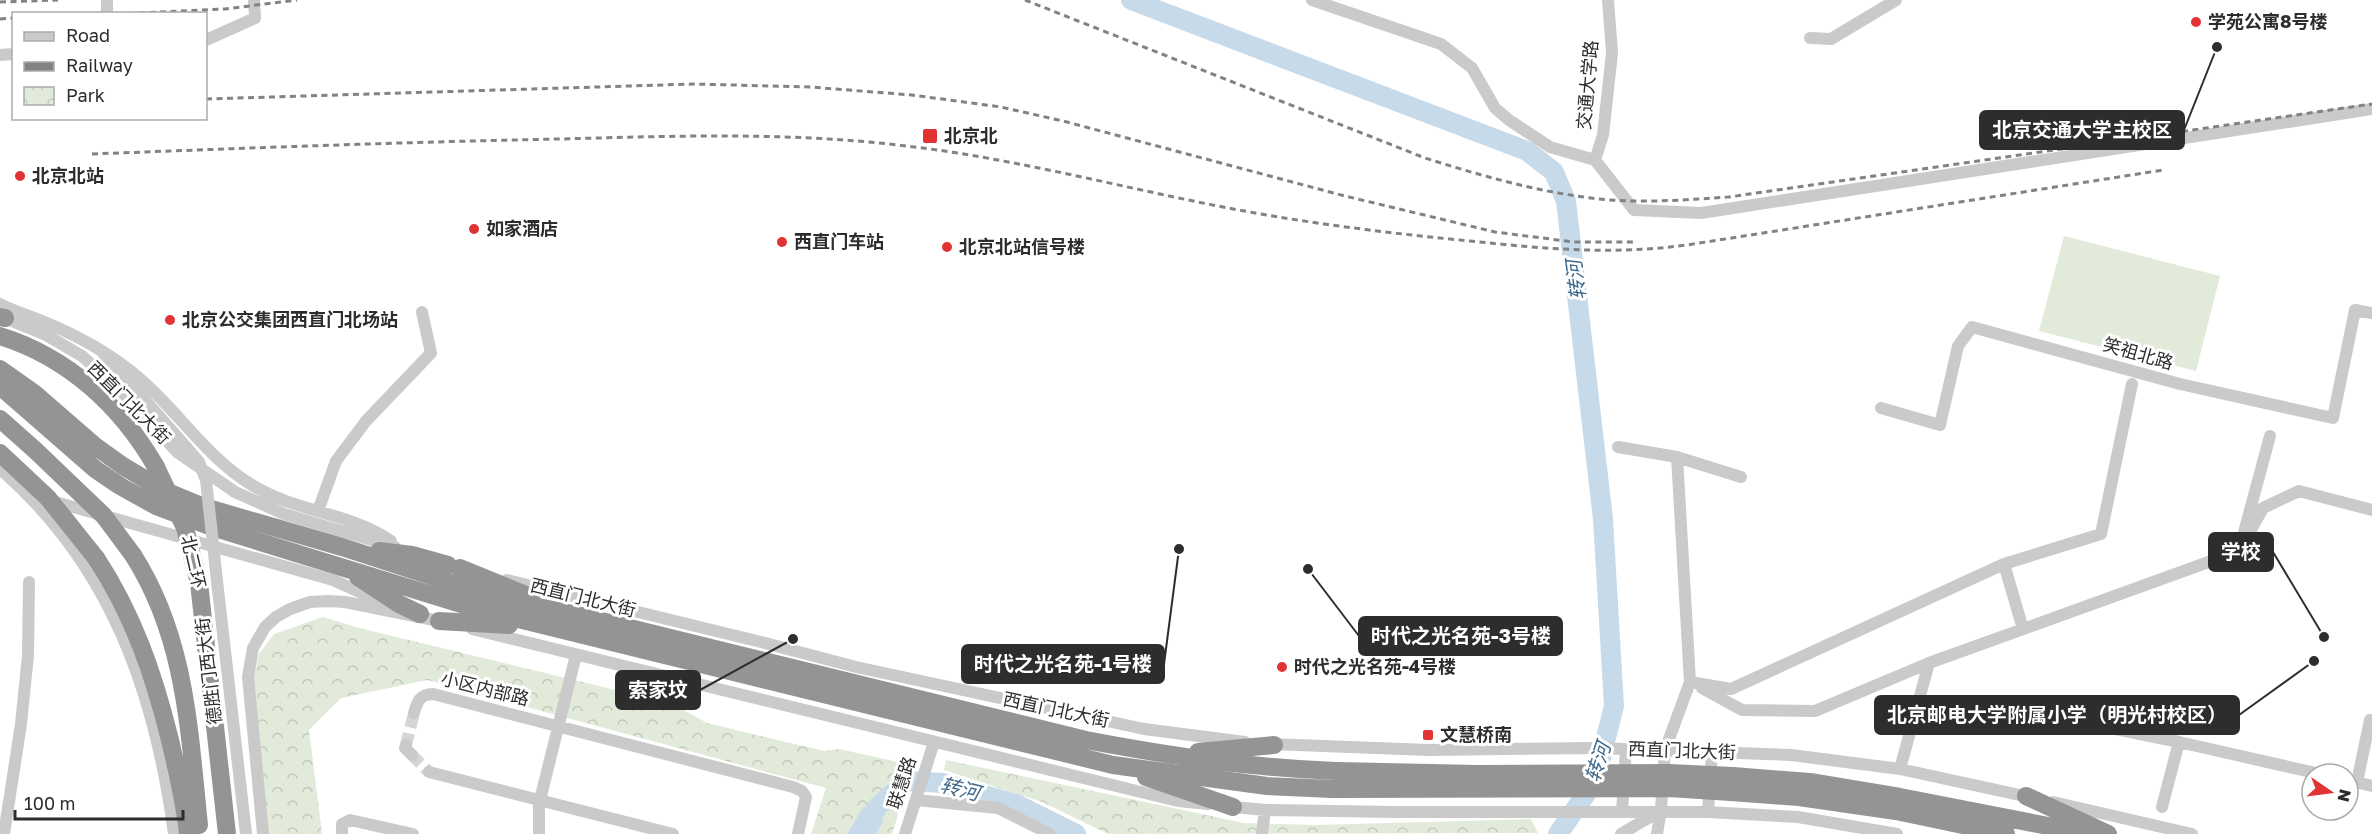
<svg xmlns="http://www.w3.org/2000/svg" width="2372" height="834" font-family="'Golos Text','Noto Sans SC',sans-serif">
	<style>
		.park { fill: url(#park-crowns) }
		.pitch { fill: #e2eada }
		.water { fill: #c7daea }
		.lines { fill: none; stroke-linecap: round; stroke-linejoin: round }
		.river { stroke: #c7daea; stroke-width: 20 }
		.minor-tunnel { stroke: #d5d5d5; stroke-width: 12; stroke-dasharray: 12 6; stroke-linecap: butt }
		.minor { stroke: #cacaca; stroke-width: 12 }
		.highway { stroke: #949494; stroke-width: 18 }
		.rail { stroke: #828282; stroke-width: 3; stroke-dasharray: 6 4.5; stroke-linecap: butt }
		.minor-bridge { stroke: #cacaca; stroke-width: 12 }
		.highway-bridge { stroke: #949494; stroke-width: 18 }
		.poi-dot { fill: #e13234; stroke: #fff; stroke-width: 2 }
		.labels { text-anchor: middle; stroke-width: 6; stroke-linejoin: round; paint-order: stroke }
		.poi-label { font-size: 18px; font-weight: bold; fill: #2d2d2d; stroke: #fff; text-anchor: start }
		.street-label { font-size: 18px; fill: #2d2d2d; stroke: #fff }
		.water-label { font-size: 20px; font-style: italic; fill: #3d698d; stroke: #fff }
		.leader { fill: none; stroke: #2d2d2d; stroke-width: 2 }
		.callout-dot { fill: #2d2d2d; stroke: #fff; stroke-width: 2 }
		.callout { fill: #2d2d2d; stroke: #2d2d2d; stroke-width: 2 }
		.callout-label { font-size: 20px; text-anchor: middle; font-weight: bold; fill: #fff }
	</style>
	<defs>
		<pattern id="park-crowns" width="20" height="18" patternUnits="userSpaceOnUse" patternTransform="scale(1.5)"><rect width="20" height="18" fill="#e2eada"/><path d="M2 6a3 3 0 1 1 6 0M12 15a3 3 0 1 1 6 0" fill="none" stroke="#c2c9bb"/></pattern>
	</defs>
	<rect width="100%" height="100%" fill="#fff"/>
	<path class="park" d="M323 617 359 628 673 704 707 723 824 751 839 749 898 762 892 785 898 815 892 834H811L826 788 427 680 341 698 309 730 322 834H266L253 680 259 654 274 634Z
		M946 760 1244 823 1316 825 1531 819 1538 833 1108 834 1042 802 944 770Z"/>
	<path class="pitch" d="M2064 236 2220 276 2196 371 2039 331Z"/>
	<path class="water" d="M864 806 883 822 876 834H847Z"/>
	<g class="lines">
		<path class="river" d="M1131 0 1527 151 1554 172 1566 201 1603 519 1614 706 1595 781 1558 834
			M861 834 878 806 907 781 943 783 1016 804 1076 834"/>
		<path class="minor-tunnel" d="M406 745 414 713
			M412 755 429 772"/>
		<path class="minor" d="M107 0V14
			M1312 0 1441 44 1472 68 1495 108 1509 120 1550 147 1595 160 1603 135 1612 53 1608 0
			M1810 38 1831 39 1896 0
			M206 40 255 18 254 0
			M0 55 14 54
			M1595 160 1634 210 1701 213 2372 109
			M0 304C13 311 28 315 42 321 74 334 106 351 133 373 176 407 204 456 252 485 295 512 349 512 391 541
			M0 316 46 335 82 356 122 392 177 452 235 492 284 514 395 547
			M103 360 136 390 187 448
			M1881 408 1940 425 1958 346 1972 327 2180 384 2333 418 2355 310 2372 313
			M1618 447 1677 457 1741 477
			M0 469C111 565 155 693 174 834
			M27 494 333 580 386 604
			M318 511 336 461 366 421 431 353 422 312
			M2248 535 2263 508 2299 491 2372 510
			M507 580 757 641 856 667 1144 729 1245 742
			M217 581 246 834
			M472 629 1178 801 1208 804
			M2023 629 2004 564 2101 534 2132 384
			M1690 682 1731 689 2004 564
			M1702 688 1742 710 1815 711 1929 663
			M414 713C417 702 420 694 433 694L793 787 802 791 806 797 798 834
			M2067 719 2179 742
			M1269 744 1429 750 1595 748 1791 755 1900 769 2033 798
			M406 745 405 748 412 755
			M1900 769 1929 663 2239 551 2270 436
			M429 772 673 834
			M2348 780 2372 786
			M2357 782 2370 720H2372
			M916 800 998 808 1050 834
			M2053 802 2192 834
			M1225 806 1265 810 1395 812H1708L1798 817 1897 834
			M2162 807 2179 742 2320 774
			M1622 812 1626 749
			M1708 812 1712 752
			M4 834 21 724 28 655 29 582
			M263 834 248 677 253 648 265 627 276 617 290 609 310 602 328 601 345 602 439 621
			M342 834V824L350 820 413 834
			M539 834V804L576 655
			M905 834 934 742
			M1262 834 1265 810
			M1621 834 1660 811
			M1657 834 1661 810 1665 750 1690 682 1677 457"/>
		<path class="highway" d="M0 317 5 318
			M0 336C68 357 121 406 156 467
			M0 369 34 393 95 446 123 466 163 490 204 507 342 547 505 600 577 615 1086 740C1169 756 1251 768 1336 771
			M0 386 95 469 120 486 156 506 215 528 477 609 1113 765 1267 786 1333 789
			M0 419 35 450
			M379 551 412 555 448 565
			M133 555C186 638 189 730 199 825
			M96 558C133 614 154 675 170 740 177 771 185 802 188 834
			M460 568 531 597
			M358 577 399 604 420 614
			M199 583 227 834
			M439 621 509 625
			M1198 752 1274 745
			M1733 776 1810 782 1900 797 2089 834
			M1146 777 1233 807
			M1731 792 1799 797 1896 811 2006 834
			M2026 796 2108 834"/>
		<path class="rail" d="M1025 0 1425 158C1479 175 1534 191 1591 198 1637 204 1683 200 1729 197L2372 104
			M0 2 58 0
			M118 14 225 9 297 0
			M0 19 14 18
			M206 99 694 84 810 87 912 95 1001 107 1063 121 1345 196 1495 232 1574 242H1634
			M92 154C248 148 404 142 560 139 673 136 785 132 898 145 1008 157 1115 186 1223 207 1305 223 1387 233 1470 241 1546 249 1611 255 1687 245L2163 170"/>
		<path class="minor-bridge" d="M187 448 199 462 206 480 217 581"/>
		<path class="highway-bridge" d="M35 450 104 516 133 555
			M0 453 48 498 96 558
			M156 467 185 528 199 583
			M1336 771 1478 774 1669 773 1733 776
			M1333 789 1669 788 1731 792"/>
	</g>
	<g class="poi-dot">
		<circle cx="2196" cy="22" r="6"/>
		<rect x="922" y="128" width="16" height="16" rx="3"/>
		<circle cx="20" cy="176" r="6"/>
		<circle cx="474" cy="229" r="6"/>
		<circle cx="782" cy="242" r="6"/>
		<circle cx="947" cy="247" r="6"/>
		<circle cx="170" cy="320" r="6"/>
		<circle cx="1282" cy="667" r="6"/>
		<rect x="1422" y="729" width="12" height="12" rx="3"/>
	</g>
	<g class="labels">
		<g class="poi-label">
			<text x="2208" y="28">学苑公寓8号楼</text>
			<text x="944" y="142">北京北</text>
			<text x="32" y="182">北京北站</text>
			<text x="486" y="235">如家酒店</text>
			<text x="794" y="248">西直门车站</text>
			<text x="959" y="253">北京北站信号楼</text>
			<text x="182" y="326">北京公交集团西直门北场站</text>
			<text x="1294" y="673">时代之光名苑-4号楼</text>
			<text x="1440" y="741">文慧桥南</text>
		</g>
		<g class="street-label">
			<text transform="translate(1588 85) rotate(-85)" y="6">交通大学路</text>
			<text transform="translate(2138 354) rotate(16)" y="6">笑祖北路</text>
			<text transform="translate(129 403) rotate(45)" y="6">西直门北大街</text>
			<text transform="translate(193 562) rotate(77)" y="6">北二环</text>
			<text transform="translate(583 598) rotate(14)" y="6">西直门北大街</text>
			<text transform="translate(209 671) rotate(-97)" y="6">德胜门西大街</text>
			<text transform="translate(485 689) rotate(14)" y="6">小区内部路</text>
			<text transform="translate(1056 710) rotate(12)" y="6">西直门北大街</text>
			<text transform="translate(1682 751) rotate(2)" y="6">西直门北大街</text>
			<text transform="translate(902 783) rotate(-72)" y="6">联慧路</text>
		</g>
		<g class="water-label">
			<text transform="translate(1576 280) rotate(-97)" y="7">转河</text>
			<text transform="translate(1598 762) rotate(-72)" y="7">转河</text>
			<text transform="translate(960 789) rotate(14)" y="7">转河</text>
		</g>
	</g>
	<path class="leader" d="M2217 47L2184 130M2324 637L2273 552M1308 569L1359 636M1179 549L1164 664M793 639L700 690M2314 661L2239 715"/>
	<g class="callout-dot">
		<circle cx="2217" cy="47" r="6"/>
		<circle cx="2324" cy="637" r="6"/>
		<circle cx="1308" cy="569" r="6"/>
		<circle cx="1179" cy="549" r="6"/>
		<circle cx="793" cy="639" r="6"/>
		<circle cx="2314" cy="661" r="6"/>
	</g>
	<g class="callout">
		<rect x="1980" y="111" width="204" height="38" rx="6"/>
		<rect x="2209" y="533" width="64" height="38" rx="6"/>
		<rect x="1359" y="617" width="203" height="38" rx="6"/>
		<rect x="962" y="645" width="202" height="38" rx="6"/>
		<rect x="616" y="671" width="84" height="38" rx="6"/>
		<rect x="1875" y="696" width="364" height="38" rx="6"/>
	</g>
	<g class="callout-label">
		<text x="2082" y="137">北京交通大学主校区</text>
		<text x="2241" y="559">学校</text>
		<text x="1461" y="643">时代之光名苑-3号楼</text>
		<text x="1063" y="671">时代之光名苑-1号楼</text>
		<text x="658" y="697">索家坟</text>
		<text x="2057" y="722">北京邮电大学附属小学（明光村校区）</text>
	</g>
	<rect x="12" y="12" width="195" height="108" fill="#ffffff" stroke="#ababab" stroke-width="1.5"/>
	<rect x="24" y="32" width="30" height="9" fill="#cacaca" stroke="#ababab" stroke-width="1.5"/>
	<text x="66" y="42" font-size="18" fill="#2d2d2d">Road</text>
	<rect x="24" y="62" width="30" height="9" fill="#828282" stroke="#ababab" stroke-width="1.5"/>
	<text x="66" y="72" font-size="18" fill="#2d2d2d">Railway</text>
	<rect x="24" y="87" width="30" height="18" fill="url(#park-crowns)" stroke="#ababab" stroke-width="1.5"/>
	<text x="66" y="102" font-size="18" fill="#2d2d2d">Park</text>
	<g transform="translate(2330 792) rotate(104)"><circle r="28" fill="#ffffff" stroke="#ababab" stroke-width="1.5"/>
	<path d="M0-4.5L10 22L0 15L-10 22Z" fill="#e13234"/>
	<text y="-9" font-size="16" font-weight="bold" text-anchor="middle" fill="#2d2d2d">N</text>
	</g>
	<path d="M15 810v9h168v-9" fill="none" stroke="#2d2d2d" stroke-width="3"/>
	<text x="24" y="810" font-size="18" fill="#2d2d2d" stroke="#ffffff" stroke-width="4.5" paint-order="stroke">100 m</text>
</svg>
